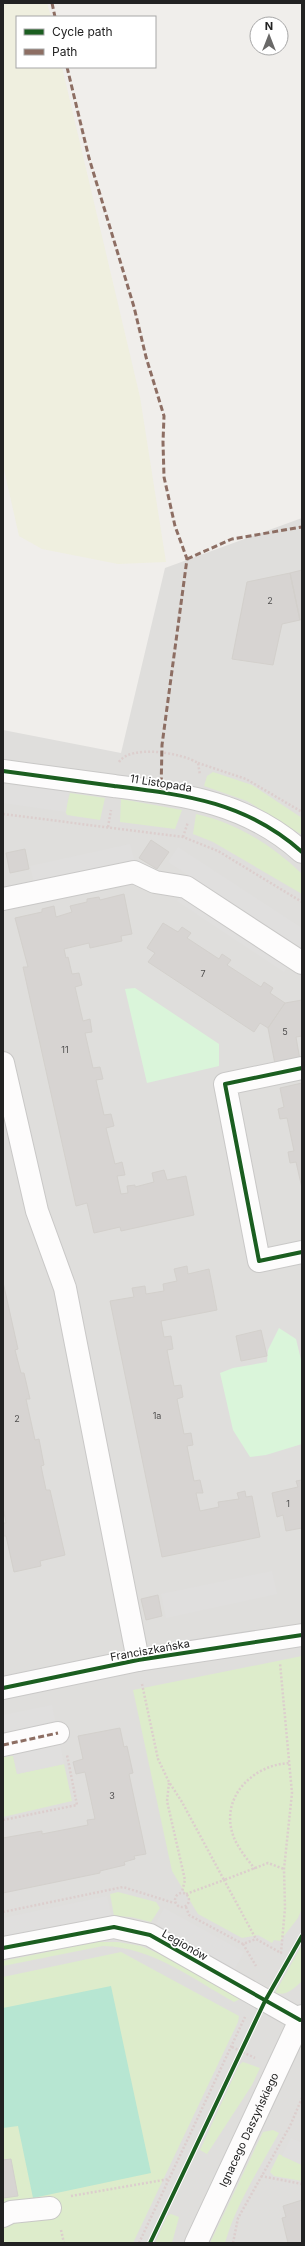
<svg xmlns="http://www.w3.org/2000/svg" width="305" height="2246" font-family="Inter,sans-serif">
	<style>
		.residential { fill: #dfdedc }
		.farmland { fill: #efefdf }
		.grass { fill: #ddeccb }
		.park { fill: #daf5da }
		.pitch { fill: #b7e6d2 }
		.parking { fill: #e0dfde }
		.building { fill: #d7d4d2; stroke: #d3d0cc }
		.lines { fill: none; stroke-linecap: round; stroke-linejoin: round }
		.minor-casing { stroke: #c9c8c7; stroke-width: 24 }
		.path { stroke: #dccecd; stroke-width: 2.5; stroke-dasharray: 2 2; stroke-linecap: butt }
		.minor { stroke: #fdfcfc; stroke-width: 22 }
		.quiet { stroke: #8d6e63; stroke-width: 3; stroke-dasharray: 6 3; stroke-linecap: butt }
		.cycleway-casing { stroke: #fff; stroke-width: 6 }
		.cycleway { stroke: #1b5e20; stroke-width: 4 }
		.labels { text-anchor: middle; stroke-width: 3.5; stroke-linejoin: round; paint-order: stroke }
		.number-label { font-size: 9px; fill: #4f4e4e }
		.street-label { font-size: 11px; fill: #222; stroke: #fff }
	</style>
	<rect width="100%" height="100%" fill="#f0eeeb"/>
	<path class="residential" d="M302 518V2243H3V730L121 753 165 568Z"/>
	<path class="farmland" d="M3 3H47L51 17H17V67H62L140 397 166 562 118 564 42 549 19 536 3 465Z"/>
	<path class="grass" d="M213 772 252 785 302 818V835L247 801 204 786 207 776Z
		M70 793 105 798 100 820 67 815 65 811Z
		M121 799 182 810 175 829 120 822Z
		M196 814C237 823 272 845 302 874V894L213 842 193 834Z
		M302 1656V1908L298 1918 280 1941 274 1940 272 1943 258 1935 242 1938 198 1914 172 1871 133 1690Z
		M11 1756H13L17 1774 64 1764 72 1801 3 1817V1757Z
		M118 1892 156 1902 160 1908 151 1922 131 1917 114 1916 110 1894Z
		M96 1942H118L141 1946 160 1954 240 1999 234 2002C193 1979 152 1947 103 1946L3 1966V1961Z
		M302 1945 301 1982C293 1989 287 1996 275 1993Z
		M121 1952 239 2016 238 2022 133 2243H3V1977Z
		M243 2062 260 2068 252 2085 207 2154 200 2150 239 2065Z
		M273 2130 279 2133C259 2169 236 2204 225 2243H210L263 2132Z
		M279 2154 302 2165V2181L274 2176 270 2172Z
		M171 2214 179 2217 172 2243H155L167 2216Z"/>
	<path class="park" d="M135 988 219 1044V1066L147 1083 125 989Z
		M279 1328 296 1339 302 1364V1444L266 1455 250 1457 233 1430 220 1373 233 1368 267 1362 268 1350Z"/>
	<path class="pitch" d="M111 1986 151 2173 33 2198 18 2126 3 2128V2008Z"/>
	<path class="parking" d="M3 784 69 792 66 812 3 803Z
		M130 844 135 863 34 884 30 866Z
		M178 847 302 928V949L168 862Z
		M182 894 288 965 284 972 177 901Z
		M272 1571 277 1594 166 1618 161 1594Z
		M52 1705 64 1764 17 1774 9 1734H3V1715Z
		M107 1896 114 1927 3 1948V1918Z
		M164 1908 244 1952 229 1980 150 1935Z
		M291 2138 302 2143V2165L282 2156Z"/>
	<path class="building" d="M302 570V619L300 620 290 573Z
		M290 573 300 620 282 624 273 665 232 659 247 582Z
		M151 840 169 852 157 869 139 858Z
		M25 849 29 869 10 873 6 853Z
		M124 894 132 934 121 936 122 941 90 948 89 943 64 949 66 958 68 957 72 974 79 973 82 985 75 987 83 1021 90 1019 92 1032 85 1033 93 1068 100 1067 103 1079 96 1080 104 1115 111 1114 114 1126 106 1128 115 1164 122 1162 125 1175 117 1176 121 1194 128 1193 127 1186 135 1185V1187L154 1182 152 1173 164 1170 167 1180 186 1176 194 1215 121 1231 120 1227 94 1233 87 1203 76 1206 23 967H28L15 918 42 912V909L54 906 56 917 72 912 70 906 87 902V899L99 897 100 900Z
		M163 923 178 932 182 927 191 933 187 938 219 959 222 954 231 960 227 965 261 987 264 982 273 988 270 993 285 1003 268 1028 260 1023 254 1032 148 962 155 953 147 948Z
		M302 1000V1036L296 1037 300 1060 275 1064 268 1028 285 1003Z
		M302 1083V1188L296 1162 290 1163 288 1152 294 1151 287 1118 280 1119 278 1109 284 1107 280 1088Z
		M187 1266 188 1274 209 1269 217 1310 161 1321 164 1337 171 1336 173 1349 167 1350 174 1386 181 1385 183 1397 177 1399 184 1434 191 1433 193 1445 187 1446 194 1481 200 1480 203 1493H196L200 1511 219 1507 218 1502 239 1499 237 1493 245 1491 246 1497 252 1496 260 1537 162 1557 110 1301 134 1297 132 1288 145 1286 146 1294 164 1291 163 1284 177 1281 174 1269Z
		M3 1282 18 1349 15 1350 21 1373H24L30 1399H26L35 1440 39 1439 44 1465 41 1466 46 1490H50L65 1555 40 1561 41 1566 14 1572 6 1536H4L3 1533V1523H6L3 1507Z
		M261 1330 267 1356 241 1361 236 1336Z
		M302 1480V1528L286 1531 283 1515 277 1517 272 1493 298 1487 296 1481Z
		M158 1595 162 1616 146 1620 141 1599Z
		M120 1728 124 1747 127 1746 133 1773 129 1774 146 1854 134 1856 135 1859 124 1862 125 1865 100 1871V1873L3 1893V1838L42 1831V1834L88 1825 87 1820 95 1819 85 1772 76 1774 73 1762 83 1759 78 1736Z
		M11 2159 18 2196 3 2198V2160Z
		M302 2200V2243H288L282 2218 286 2217 283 2206Z"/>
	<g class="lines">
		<defs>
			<g id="minor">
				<path d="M3 771C40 776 77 781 114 786 186 795 246 802 302 852"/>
				<path d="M3 899 134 872 155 882 186 887 302 963"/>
				<path d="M3 1063 37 1211 65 1288 138 1660"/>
				<path d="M302 1068 225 1084 259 1261 302 1252"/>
				<path d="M3 1688 138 1660 302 1635"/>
				<path d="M3 1745 58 1733"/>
				<path d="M3 1948 114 1927 150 1935 300 2020"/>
				<path d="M3 2216 11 2212 50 2208"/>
				<path id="s1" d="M196 2243 302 2016"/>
			</g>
		</defs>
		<use href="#minor" class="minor-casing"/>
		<path class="path" d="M119 762C131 744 182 753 198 763L200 775
			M198 763 246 779 302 812
			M3 814 183 837 218 851 302 902
			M108 827 111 810
			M183 837 188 822
			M142 1684 158 1759 169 1782 182 1802 224 1880 268 1863 284 1869
			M169 1783 167 1801 185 1880 182 1892
			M3 1820 77 1805 67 1755
			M255 1869C247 1859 237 1847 233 1835 220 1797 253 1765 289 1763
			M175 1900a7 7 0 1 1 14 0a7 7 0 1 1-14 0Z
			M186 1894 224 1880 256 1939 281 1953 285 1908 284 1869 292 1793 280 1663
			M186 1907 189 1915 243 1944 256 1939
			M3 1912 123 1887 174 1903
			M243 1944 256 1966
			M232 2047 255 2058
			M261 2176 302 2184
			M71 2196 169 2179
			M61 2230 64 2243
			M139 2243 245 2017
			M233 2243 238 2218 290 2126 302 2098"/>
		<use href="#minor" class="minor"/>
		<path class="quiet" d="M52 3 55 17
			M67 67 89 158 134 307 146 357 164 416 163 442 164 477 175 526 187 559 162 745 161 792
			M187 559 232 539 302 527
			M3 1745 58 1733"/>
		<defs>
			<path id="cycleway" d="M3 771C40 776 77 781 114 786 186 795 246 802 302 852
				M302 1068 225 1084 259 1261 302 1252
				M3 1688 138 1660 302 1635
				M3 1948 114 1927 150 1935 300 2020
				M150 2243 265 2001 302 1936"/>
		</defs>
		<use href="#cycleway" class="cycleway-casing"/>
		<use href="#cycleway" class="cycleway"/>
	</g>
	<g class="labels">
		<g class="number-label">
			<text x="270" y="604">2</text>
			<text x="203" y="977">7</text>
			<text x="285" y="1035">5</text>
			<text x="65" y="1053">11</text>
			<text x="157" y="1419">1a</text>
			<text x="17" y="1422">2</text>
			<text x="288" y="1507">1</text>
			<text x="112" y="1799">3</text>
		</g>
		<g class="street-label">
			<text transform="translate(161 783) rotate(9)" y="4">11 Listopada</text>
			<text transform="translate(150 1650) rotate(-10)" y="4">Franciszkańska</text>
			<text transform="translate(185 1945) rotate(30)" y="4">Legionów</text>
			<text dy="4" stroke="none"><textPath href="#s1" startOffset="125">Ignacego Daszyńskiego</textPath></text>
		</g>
	</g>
	<rect width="305" height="2246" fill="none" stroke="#222222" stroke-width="8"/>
	<rect x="16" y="16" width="140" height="52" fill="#ffffff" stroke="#a7a7a7"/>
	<rect x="24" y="29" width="20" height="6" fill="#1b5e20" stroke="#a7a7a7"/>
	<text x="52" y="36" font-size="12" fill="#222222">Cycle path</text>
	<rect x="24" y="49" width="20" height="6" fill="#8d6e63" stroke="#a7a7a7"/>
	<text x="52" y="56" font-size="12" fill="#222222">Path</text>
	<g transform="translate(269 36)"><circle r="19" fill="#ffffff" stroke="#a7a7a7"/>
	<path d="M0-3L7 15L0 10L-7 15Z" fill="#6a6968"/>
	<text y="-6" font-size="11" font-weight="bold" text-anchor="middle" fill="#222222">N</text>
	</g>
</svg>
